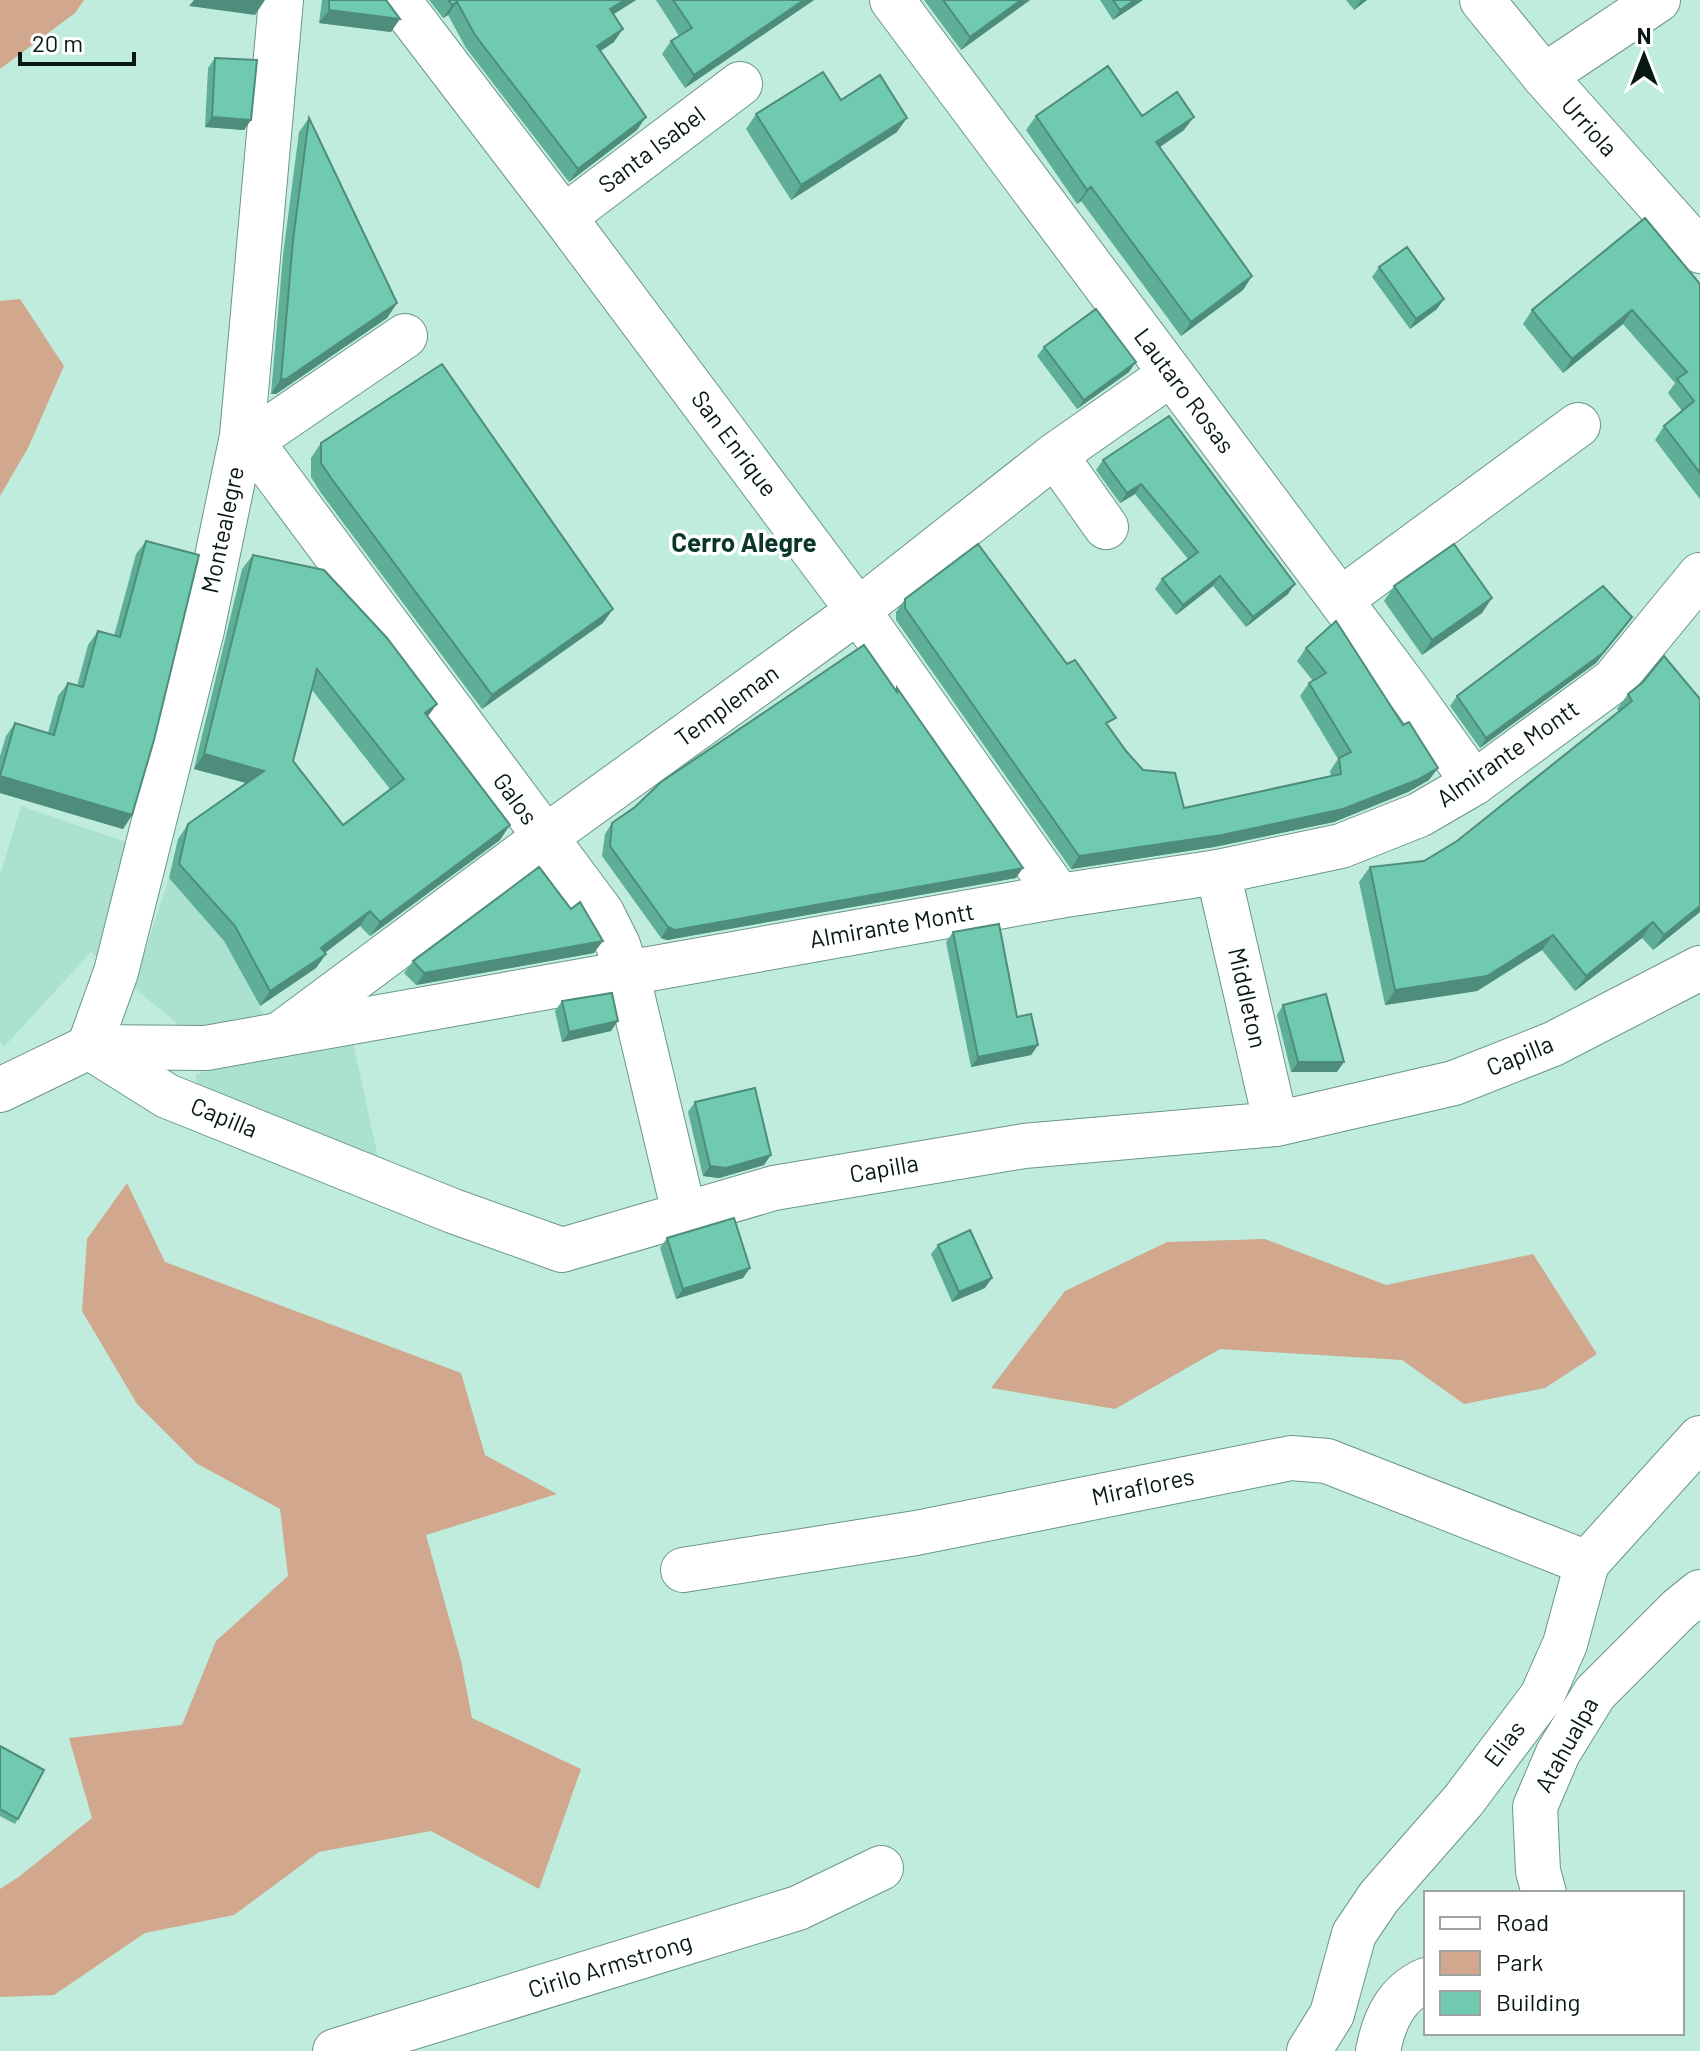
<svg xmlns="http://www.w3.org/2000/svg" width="1700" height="2051" font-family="Barlow,sans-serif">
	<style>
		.built { fill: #abe1d0 }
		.green { fill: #d1a78d }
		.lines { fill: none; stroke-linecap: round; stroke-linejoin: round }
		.minor-casing { stroke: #6b9688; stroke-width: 46 }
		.major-casing { stroke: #6b9688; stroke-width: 46 }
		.minor { stroke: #fff; stroke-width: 44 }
		.major { stroke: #fff; stroke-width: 44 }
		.wall { fill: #5fae97; fill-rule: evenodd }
		.shaded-wall { fill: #4e8d7b }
		.building { fill: #6fcab0; stroke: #4e8d7b; stroke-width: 2; fill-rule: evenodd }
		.labels { text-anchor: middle; stroke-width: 7; stroke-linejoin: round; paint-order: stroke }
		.street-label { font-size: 24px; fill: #071813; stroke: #fff }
		.neighbourhood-label { font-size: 26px; font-weight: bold; fill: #0a362c; stroke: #fff }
	</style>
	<rect width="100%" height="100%" fill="#bfecdd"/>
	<path class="built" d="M21 806 132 844 103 962 91 952 4 1047 0 1042V875Z
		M169 878 224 941 270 1025 195 1038 133 987Z
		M352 1038 381 1171 197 1098 196 1074 284 1051Z"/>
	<path class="green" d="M0 0H84L75 13 0 69Z
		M20 299 64 366 28 448 0 496V301Z
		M127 1183 165 1262 461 1373 485 1455 557 1494 426 1535 461 1661 472 1718 581 1769 539 1889 431 1831 319 1852 234 1915 145 1933 54 1995 0 1997V1889L20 1876 92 1818 69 1738 182 1725 216 1641 288 1576 280 1509 196 1463 137 1404 82 1311 87 1239Z
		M1265 1239 1386 1285 1533 1254 1597 1354 1545 1388 1464 1404 1402 1360 1220 1349 1115 1409 991 1388 1065 1291 1167 1242Z"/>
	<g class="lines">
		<defs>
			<path id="minor" d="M281 0 242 436 202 630 116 972 89 1047 167 1096 453 1211 562 1250 774 1188 1024 1146 1276 1124 1454 1083 1553 1044 1700 968
				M398 0 564 217 857 609 1059 896
				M892 0 1406 688 1474 783
				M1544 76 1658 0
				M564 217 740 84
				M242 436 251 441 602 913 618 945 627 973 684 1213
				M251 441 405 336
				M1055 455 1106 527
				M1340 600 1578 425
				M1218 872 1276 1124
				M279 1035 544 838 843 622 1055 455 1171 374
				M683 1570 916 1533 1291 1458 1327 1461 1587 1563
				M1544 1893 1538 1871 1535 1807 1558 1753 1595 1693 1679 1609 1700 1592
				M335 2051 798 1908 881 1868
				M1309 2051 1332 2014 1354 1934 1379 1897 1463 1801 1542 1696 1565 1644 1587 1563 1700 1438
				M1378 2051C1384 2020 1396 1993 1426 1980"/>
			<path id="major" d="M1482 0 1544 76 1700 251
				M0 1090 89 1047 206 1048 1059 896 1218 872 1341 846 1419 815 1474 783 1613 681 1700 575"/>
		</defs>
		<use href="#minor" class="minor-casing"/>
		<use href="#major" class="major-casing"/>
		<use href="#minor" class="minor"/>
		<use href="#major" class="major"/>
	</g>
	<path class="wall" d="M322 0H386L391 32 319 23Z
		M429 0H636L614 14V42L601 51 637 130 569 182 466 48 448 15 443 18Z
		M656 0H814L685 88 662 54 671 41 679 36Z
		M924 0H1030L961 50Z
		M1100 0H1143L1113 20Z
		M1346 0H1367L1354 10Z
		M215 58 251 120 244 130 205 127 208 68Z
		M841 100 897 132 791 200 746 129 756 114Z
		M1036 116H1142L1184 130 1160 147 1252 276 1243 290 1181 336 1081 201 1077 204 1026 130Z
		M309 118 397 303 387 318 276 394H271L283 255 299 132Z
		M1379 267 1437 309 1410 329 1372 277Z
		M1700 284V499L1655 440 1664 426 1682 411 1668 393 1675 383 1623 324 1563 373 1523 324 1532 310Z
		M1044 347 1129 372 1077 409 1037 356Z
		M1169 416 1288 594 1246 627 1213 586 1176 615 1155 589 1162 579 1188 559 1135 494 1120 503 1096 470 1103 460Z
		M321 443 603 623 482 709 321 493 311 477V458Z
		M146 541 132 815 123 829 0 793V756L6 736 15 723 48 733 58 696 68 683 77 686 88 645 98 631 114 636 136 554Z
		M253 555 428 717 500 840 370 936 360 926 325 953 326 954 316 968 260 1006 224 941 169 878 178 839 188 824 246 783 194 769 242 569ZM312 690 390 789 343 825 293 761Z
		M1394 586 1482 613 1422 655 1384 601Z
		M905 599 1109 727 1126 751 1143 770 1184 808 1331 776 1330 771 1338 759 1300 696 1309 683 1313 681 1297 661 1306 648 1429 780 1408 792 1334 822 1214 847 1071 869 896 620V612Z
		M1625 627 1596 663 1480 748 1450 706 1457 696Z
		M1643 682 1700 912 1653 950 1642 938 1575 991 1542 950 1477 991 1385 1005 1359 882 1370 867 1424 861 1457 841 1619 712 1617 709 1628 694Z
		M897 688 1016 878 667 940 661 938 602 856 605 834 612 823 895 690Z
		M953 932 1038 1045 1031 1055 971 1067 946 942Z
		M594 953 416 985 404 973 413 961Z
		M562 1001 611 1031 562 1042 555 1011Z
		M1283 1005 1337 1072H1291L1277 1015Z
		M695 1102 764 1165 719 1178 703 1176 688 1112Z
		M667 1238 750 1268 743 1278 676 1299 660 1248Z
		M938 1245 985 1288 952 1302 931 1254Z
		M0 1746 18 1819 15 1824 0 1816Z"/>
	<path class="shaded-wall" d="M194 0H265L255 15 189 6Z
		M625 0H636L601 22 610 9Z
		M804 0H814L685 88 694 75Z
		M1021 0H1030L961 50 970 37Z
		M1135 0H1143L1113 20 1120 10Z
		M1361 0H1367L1354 10Z
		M457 2 448 15 443 18 452 5Z
		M329 10 400 19 391 32 319 23Z
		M623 29 614 42 588 59 597 46Z
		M212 117 251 120 244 130 205 127Z
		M646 117 637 130 569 182 578 169Z
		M1194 117 1184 130 1147 156 1156 142Z
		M907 118 897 132 791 200 801 185Z
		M1091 187 1081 201 1077 204 1087 190Z
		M1252 276 1243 290 1181 336 1191 322Z
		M1444 299 1437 309 1410 329 1416 319Z
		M397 303 387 318 276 394H271L281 379Z
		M1632 310 1623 324 1563 373 1572 359Z
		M1136 362 1129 372 1077 409 1084 400Z
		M1141 484 1135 494 1120 503 1127 493Z
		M1220 576 1213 586 1176 615 1183 605Z
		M1295 584 1288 594 1246 627 1253 617Z
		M1492 598 1482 613 1422 655 1432 640Z
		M613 609 603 623 482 709 492 695Z
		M1632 617 1596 663 1480 748 1486 738Z
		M437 704 426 719 425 713Z
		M204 754 264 771 254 785 194 769Z
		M1438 768 1429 780 1408 792 1334 822 1214 847 1071 869 1079 856Z
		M0 776 132 815 123 829 0 793Z
		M510 825 500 840 370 936 380 922Z
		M1023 868 1016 878 667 940 661 938 668 927Z
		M1700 906V912L1653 950 1664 935Z
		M370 911 360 926 311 963 321 948Z
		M1653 922 1642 938 1575 991 1586 976Z
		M1553 935 1542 950 1477 991 1385 1005 1395 990Z
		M603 941 594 953 416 985 424 973Z
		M326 954 316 968 260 1006 270 991Z
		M618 1021 611 1031 562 1042 569 1032Z
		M1038 1045 1031 1055 971 1067 978 1057Z
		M1298 1062H1344L1337 1072H1291Z
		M771 1155 764 1165 719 1178 703 1176 710 1166Z
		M750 1268 743 1278 676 1299 683 1289Z
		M992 1278 985 1288 952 1302 959 1292Z"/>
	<path class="building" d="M329 0H386L400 19 329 10Z
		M448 0H625L610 9 623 29 597 46 646 117 578 169 475 35 457 2 452 5Z
		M673 0H804L694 75 671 41 692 28Z
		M943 0H1021L970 37Z
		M1113 0H1135L1120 10Z
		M215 58 257 60 251 120 212 117Z
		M1108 66 1142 116 1177 92 1194 117 1156 142 1252 276 1191 322 1091 187 1087 190 1036 116Z
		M823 72 841 100 880 75 907 118 801 185 756 114Z
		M309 118 397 303 286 379H281L293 240Z
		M1645 218 1700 284V473L1664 426 1694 401 1677 379 1687 372 1632 310 1572 359 1532 310Z
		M1407 247 1444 299 1416 319 1379 267Z
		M1096 309 1136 362 1084 400 1044 347Z
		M442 364 613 609 492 695 331 478 321 463V443Z
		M1169 416 1295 584 1253 617 1220 576 1183 605 1162 579 1198 552 1141 484 1127 493 1103 460Z
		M146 541 199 555 154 740 132 815 0 776 15 723 54 735 68 683 83 687 98 631 120 637Z
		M978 544 1067 664 1075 660 1116 718 1106 723 1126 751 1143 770 1175 773 1184 808 1341 774 1339 758 1351 752 1309 683 1326 673 1306 648 1336 621 1403 725 1409 722 1438 768 1417 780 1343 809 1222 835 1079 856 905 608V599Z
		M1454 544 1492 598 1432 640 1394 586Z
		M253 555 324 570 387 638 437 704 425 713 510 825 380 922 370 911 321 948 326 954 270 991 235 926 179 864 188 824 264 771 204 754ZM317 669 404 779 343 825 293 761Z
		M1603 586 1632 617 1603 653 1486 738 1457 696Z
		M864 645 897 692V688L1023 868 675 930 668 927 610 846 612 823 635 807 661 782Z
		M1664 656 1700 699V906L1664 935 1653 922 1586 976 1553 935 1487 976 1395 990 1370 867 1424 861 1457 841 1632 701 1628 694 1643 682Z
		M539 867 571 909 580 902 603 941 424 973 413 961Z
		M999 924 1017 1017 1031 1014 1038 1045 978 1057 953 932Z
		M612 993 618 1021 569 1032 562 1001Z
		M1326 994 1344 1062H1298L1283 1005Z
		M755 1088 771 1155 726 1168 710 1166 695 1102Z
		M734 1218 750 1268 683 1289 667 1238Z
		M970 1230 992 1278 959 1292 938 1245Z
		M0 1746 44 1770 18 1819 0 1809Z"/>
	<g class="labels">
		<g class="street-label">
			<text transform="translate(1589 127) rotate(48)" y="8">Urriola</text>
			<text transform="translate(652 150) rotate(-37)" y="8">Santa Isabel</text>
			<text transform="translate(1184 391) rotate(53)" y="8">Lautaro Rosas</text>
			<text transform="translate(734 444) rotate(53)" y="8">San Enrique</text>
			<text transform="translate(223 530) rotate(-78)" y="8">Montealegre</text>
			<text transform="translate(727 706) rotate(-36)" y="8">Templeman</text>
			<text transform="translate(1508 754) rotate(-35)" y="8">Almirante Montt</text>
			<text transform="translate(515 799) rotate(54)" y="8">Galos</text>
			<text transform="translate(892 926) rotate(-10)" y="8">Almirante Montt</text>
			<text transform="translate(1247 998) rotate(77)" y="8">Middleton</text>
			<text transform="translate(1520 1056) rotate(-22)" y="8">Capilla</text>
			<text transform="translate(224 1118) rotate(22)" y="8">Capilla</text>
			<text transform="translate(884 1169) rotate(-10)" y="8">Capilla</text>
			<text transform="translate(1143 1487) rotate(-12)" y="8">Miraflores</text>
			<text transform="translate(1505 1744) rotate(-53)" y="8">Elias</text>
			<text transform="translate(1567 1745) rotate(-61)" y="8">Atahualpa</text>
			<text transform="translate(610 1966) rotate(-17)" y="8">Cirilo Armstrong</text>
		</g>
		<g class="neighbourhood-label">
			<text x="744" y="552">Cerro Alegre</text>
		</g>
	</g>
	<rect x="1424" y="1891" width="260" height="144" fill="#ffffff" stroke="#9ca3a1" stroke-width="2"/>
	<rect x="1440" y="1917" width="40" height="12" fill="#ffffff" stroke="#9ca3a1" stroke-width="2"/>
	<text x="1496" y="1931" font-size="24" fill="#071813">Road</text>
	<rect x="1440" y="1951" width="40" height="24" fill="#d1a78d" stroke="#9ca3a1" stroke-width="2"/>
	<text x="1496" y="1971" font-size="24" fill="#071813">Park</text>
	<rect x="1440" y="1991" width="40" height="24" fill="#6fcab0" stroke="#9ca3a1" stroke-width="2"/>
	<text x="1496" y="2011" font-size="24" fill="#071813">Building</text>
	<g transform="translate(1644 56)" stroke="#ffffff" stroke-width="6" paint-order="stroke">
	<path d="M0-6L14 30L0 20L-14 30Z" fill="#071813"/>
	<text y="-12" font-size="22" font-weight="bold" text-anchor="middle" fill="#071813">N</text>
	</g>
	<path d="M20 52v12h114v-12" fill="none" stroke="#071813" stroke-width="4"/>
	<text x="32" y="52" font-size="24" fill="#071813" stroke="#ffffff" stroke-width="6" paint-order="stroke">20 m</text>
</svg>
